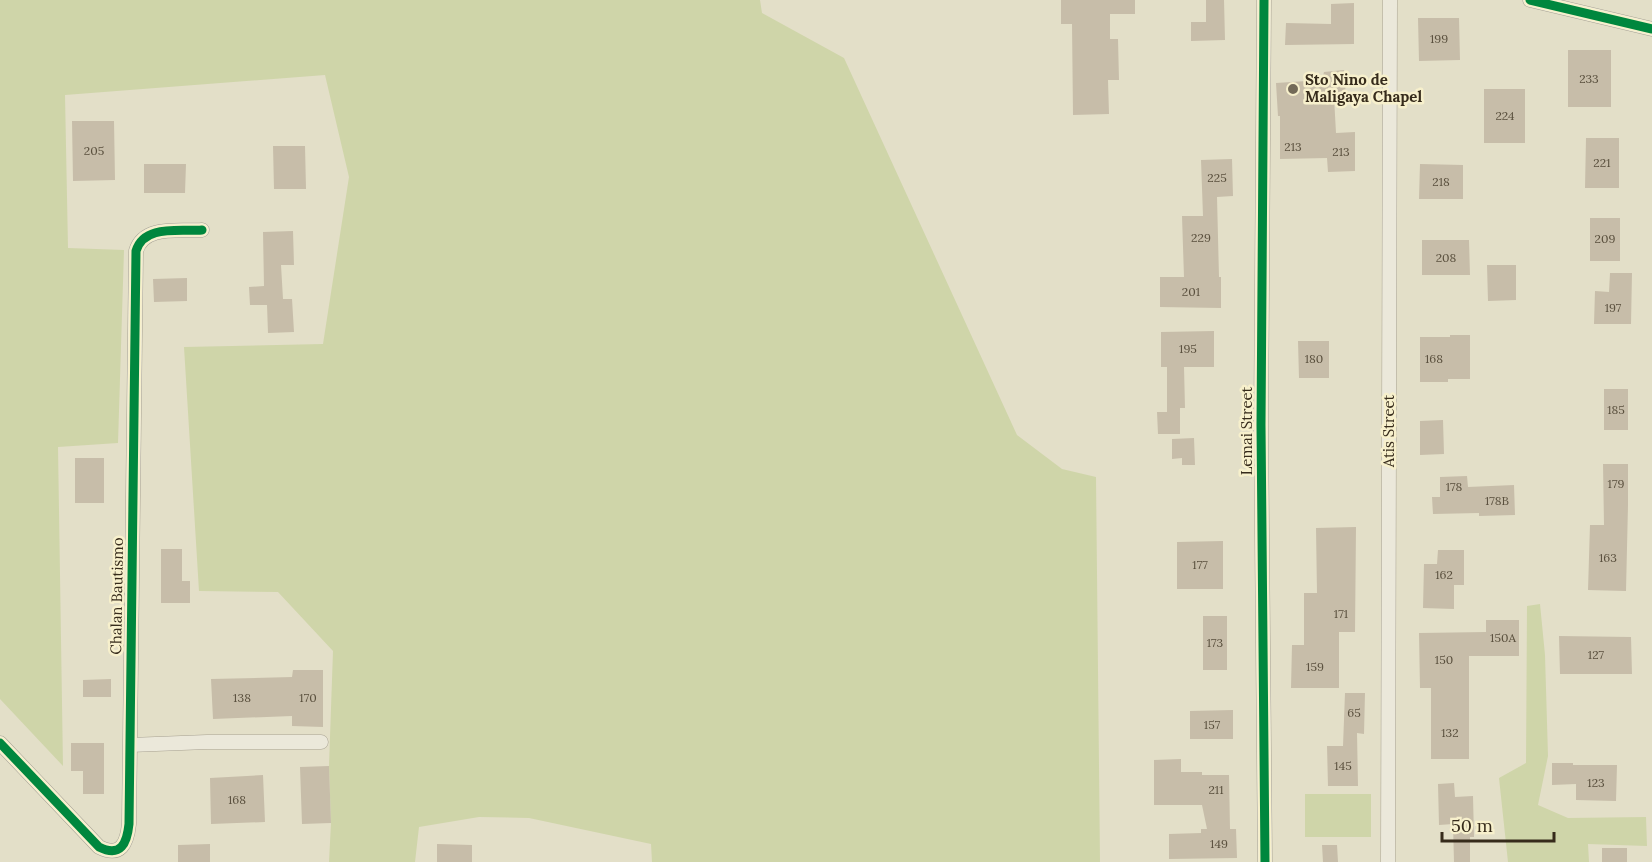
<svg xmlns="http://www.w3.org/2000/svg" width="1652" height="862" font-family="Lora,serif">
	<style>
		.green { fill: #cfd5a9 }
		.building { fill: #c7bda9 }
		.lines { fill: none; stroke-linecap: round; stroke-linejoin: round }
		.street-casing { stroke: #a8a292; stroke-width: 15 }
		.street { stroke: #ebe8da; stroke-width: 14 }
		.cycleway-casing { stroke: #f7f0cc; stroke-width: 13 }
		.cycleway { stroke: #00873e; stroke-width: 9 }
		.poi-dot { fill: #736a58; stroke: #f7f0cc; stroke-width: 2 }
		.labels { text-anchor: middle; stroke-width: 5; stroke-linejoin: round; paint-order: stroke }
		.number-label { font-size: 12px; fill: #5a503e }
		.poi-label { font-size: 15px; font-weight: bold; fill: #362b1b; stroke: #f7f0cc; text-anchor: start }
		.street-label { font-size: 15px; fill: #362b1b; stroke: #f7f0cc }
	</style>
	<rect width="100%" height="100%" fill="#e3dfc8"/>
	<path class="green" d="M0 0H760L762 13 844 58 1017 435 1062 469 1096 477 1100 862H652L651 844 529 818 479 817 419 827 415 862H329L331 823 329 766 333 651 278 592 199 591 184 347 323 344 349 177 325 75 65 95 68 248 124 250 118 443 58 447 63 766 0 699Z
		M1540 604 1545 655 1548 756 1538 805 1568 818 1646 817 1647 846 1588 844 1589 862H1508L1499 778 1526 763 1527 606Z
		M1305 794H1371V837H1305Z"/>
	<path class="building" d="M1061 0H1135V14H1110V39H1118L1119 80H1108L1109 114 1073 115 1072 24H1061Z
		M1206 0H1224L1225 40 1191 41V22H1206Z
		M1354 3V44L1285 45 1286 23 1331 24V4Z
		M1418 18H1459L1460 60 1419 61Z
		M1568 50H1611V107H1568Z
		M1344 70 1346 97H1334L1336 133 1355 132V171L1328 172 1327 158 1280 159V116H1278L1276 83 1322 80 1324 72Z
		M1484 89H1525V143H1484Z
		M72 121H114L115 180 73 181Z
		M1586 138H1619V188H1585Z
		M273 146H305L306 189H274Z
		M1232 159 1233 196 1217 197 1219 277H1221V308L1160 307V277H1184L1182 216H1203L1201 160Z
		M144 164H186L185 193H144Z
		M1420 164 1463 165V199H1419Z
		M1590 218H1620V261H1590Z
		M293 231 294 265H281L283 299H292L294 332 268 333 267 305H250L249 287 264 286 263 232Z
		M1422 240H1469L1470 275H1422Z
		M1487 265H1516V300L1488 301Z
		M1610 273H1632L1631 324H1594L1595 291 1609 292Z
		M187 278V301L154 302 153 279Z
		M1214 331V367H1184L1185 408H1180V434H1158L1157 412H1167V367H1161V332Z
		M1450 335H1470V379H1448V382H1420V337H1450Z
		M1298 341H1329V378H1299Z
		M1604 389H1628V430H1604Z
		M1443 420 1444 454 1420 455V421Z
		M1194 438 1195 465H1182V458L1172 459V439Z
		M75 458H104V503H75Z
		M1603 464H1628V505L1626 591 1588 590 1590 525H1604Z
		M1467 476 1468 487 1514 485 1515 515 1479 516V513L1433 514 1432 497H1440V477Z
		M1356 527 1355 632H1339V688H1291L1292 645H1304V593H1317L1316 528Z
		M1223 541V589H1177V542Z
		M161 549H182V581H190V603H161Z
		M1438 550H1464V585H1454V609L1423 608 1424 564H1437Z
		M1203 616H1227V670H1203Z
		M1486 620H1519V656H1469V759H1431V688H1420L1419 633 1486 632Z
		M1559 636 1631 637 1632 674H1560Z
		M293 670H323V727L292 726V716L213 719 211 679 292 677Z
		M111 679V697H83V680Z
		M1345 693H1365L1364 734 1357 733 1358 786H1328L1327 746H1343Z
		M1233 710V739H1190V711Z
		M71 743H104V794H83V771H71Z
		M1181 759V772H1202V775H1229L1230 829H1236L1237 858 1169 859V834L1201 833V829H1207L1202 805H1154V760Z
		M1552 763H1573V765H1617L1616 801 1576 800V784L1552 785Z
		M329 766 331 823 302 824 300 767Z
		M263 775 265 822 211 824 210 778Z
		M1454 783 1455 797 1473 796 1474 837H1470V862H1454L1453 824 1439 825 1438 784Z
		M210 844V862H178V845Z
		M437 844 472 845V862H437Z
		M1322 845H1337L1338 862H1323Z
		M1602 848H1627V862H1602Z"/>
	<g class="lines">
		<defs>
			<path id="street" d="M1264 0 1261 425 1265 862
				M1530 0 1652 29
				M0 743 99 847C121 858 127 843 129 824L136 251C144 224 180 232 202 230
				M130 745 207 742H321
				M1388 862 1390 0"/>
		</defs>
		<use href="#street" class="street-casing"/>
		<use href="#street" class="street"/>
		<defs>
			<path id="cycleway" d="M1264 0 1261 425 1265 862
				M1530 0 1652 29
				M0 743 99 847C121 858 127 843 129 824L136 251C144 224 180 232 202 230"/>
		</defs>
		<use href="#cycleway" class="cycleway-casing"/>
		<use href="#cycleway" class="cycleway"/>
	</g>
	<circle class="poi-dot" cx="1293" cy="89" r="6"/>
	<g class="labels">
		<g class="number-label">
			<text x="1439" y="43">199</text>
			<text x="1589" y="83">233</text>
			<text x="1505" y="120">224</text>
			<text x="1293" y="151">213</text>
			<text x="94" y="155">205</text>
			<text x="1341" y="156">213</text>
			<text x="1602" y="167">221</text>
			<text x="1217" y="182">225</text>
			<text x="1441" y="186">218</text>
			<text x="1201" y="242">229</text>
			<text x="1605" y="243">209</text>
			<text x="1446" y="262">208</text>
			<text x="1191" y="296">201</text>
			<text x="1613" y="312">197</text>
			<text x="1188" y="353">195</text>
			<text x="1314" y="363">180</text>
			<text x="1434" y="363">168</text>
			<text x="1616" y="414">185</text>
			<text x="1616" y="488">179</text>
			<text x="1454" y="491">178</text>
			<text x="1497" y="505">178B</text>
			<text x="1608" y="562">163</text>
			<text x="1200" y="569">177</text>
			<text x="1444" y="579">162</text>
			<text x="1341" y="618">171</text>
			<text x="1503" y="642">150A</text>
			<text x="1215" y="647">173</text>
			<text x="1596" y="659">127</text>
			<text x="1444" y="664">150</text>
			<text x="1315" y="671">159</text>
			<text x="242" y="702">138</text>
			<text x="308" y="702">170</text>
			<text x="1354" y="717">65</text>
			<text x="1212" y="729">157</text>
			<text x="1450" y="737">132</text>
			<text x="1343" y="770">145</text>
			<text x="1596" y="787">123</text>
			<text x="1216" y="794">211</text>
			<text x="237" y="804">168</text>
			<text x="1219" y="848">149</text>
		</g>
		<g class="poi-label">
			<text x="1305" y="85">Sto Nino de<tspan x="1305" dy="17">Maligaya Chapel</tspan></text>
		</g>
		<g class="street-label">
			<text transform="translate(1247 431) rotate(-90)" y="5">Lemai Street</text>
			<text transform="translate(1389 431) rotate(-90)" y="5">Atis Street</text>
			<text transform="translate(117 596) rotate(-89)" y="5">Chalan Bautismo</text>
		</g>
	</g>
	<path d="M1442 832v9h112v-9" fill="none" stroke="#362b1b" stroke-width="3"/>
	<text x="1451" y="832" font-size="18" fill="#362b1b" stroke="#f7f0cc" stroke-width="4.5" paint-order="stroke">50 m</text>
</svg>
